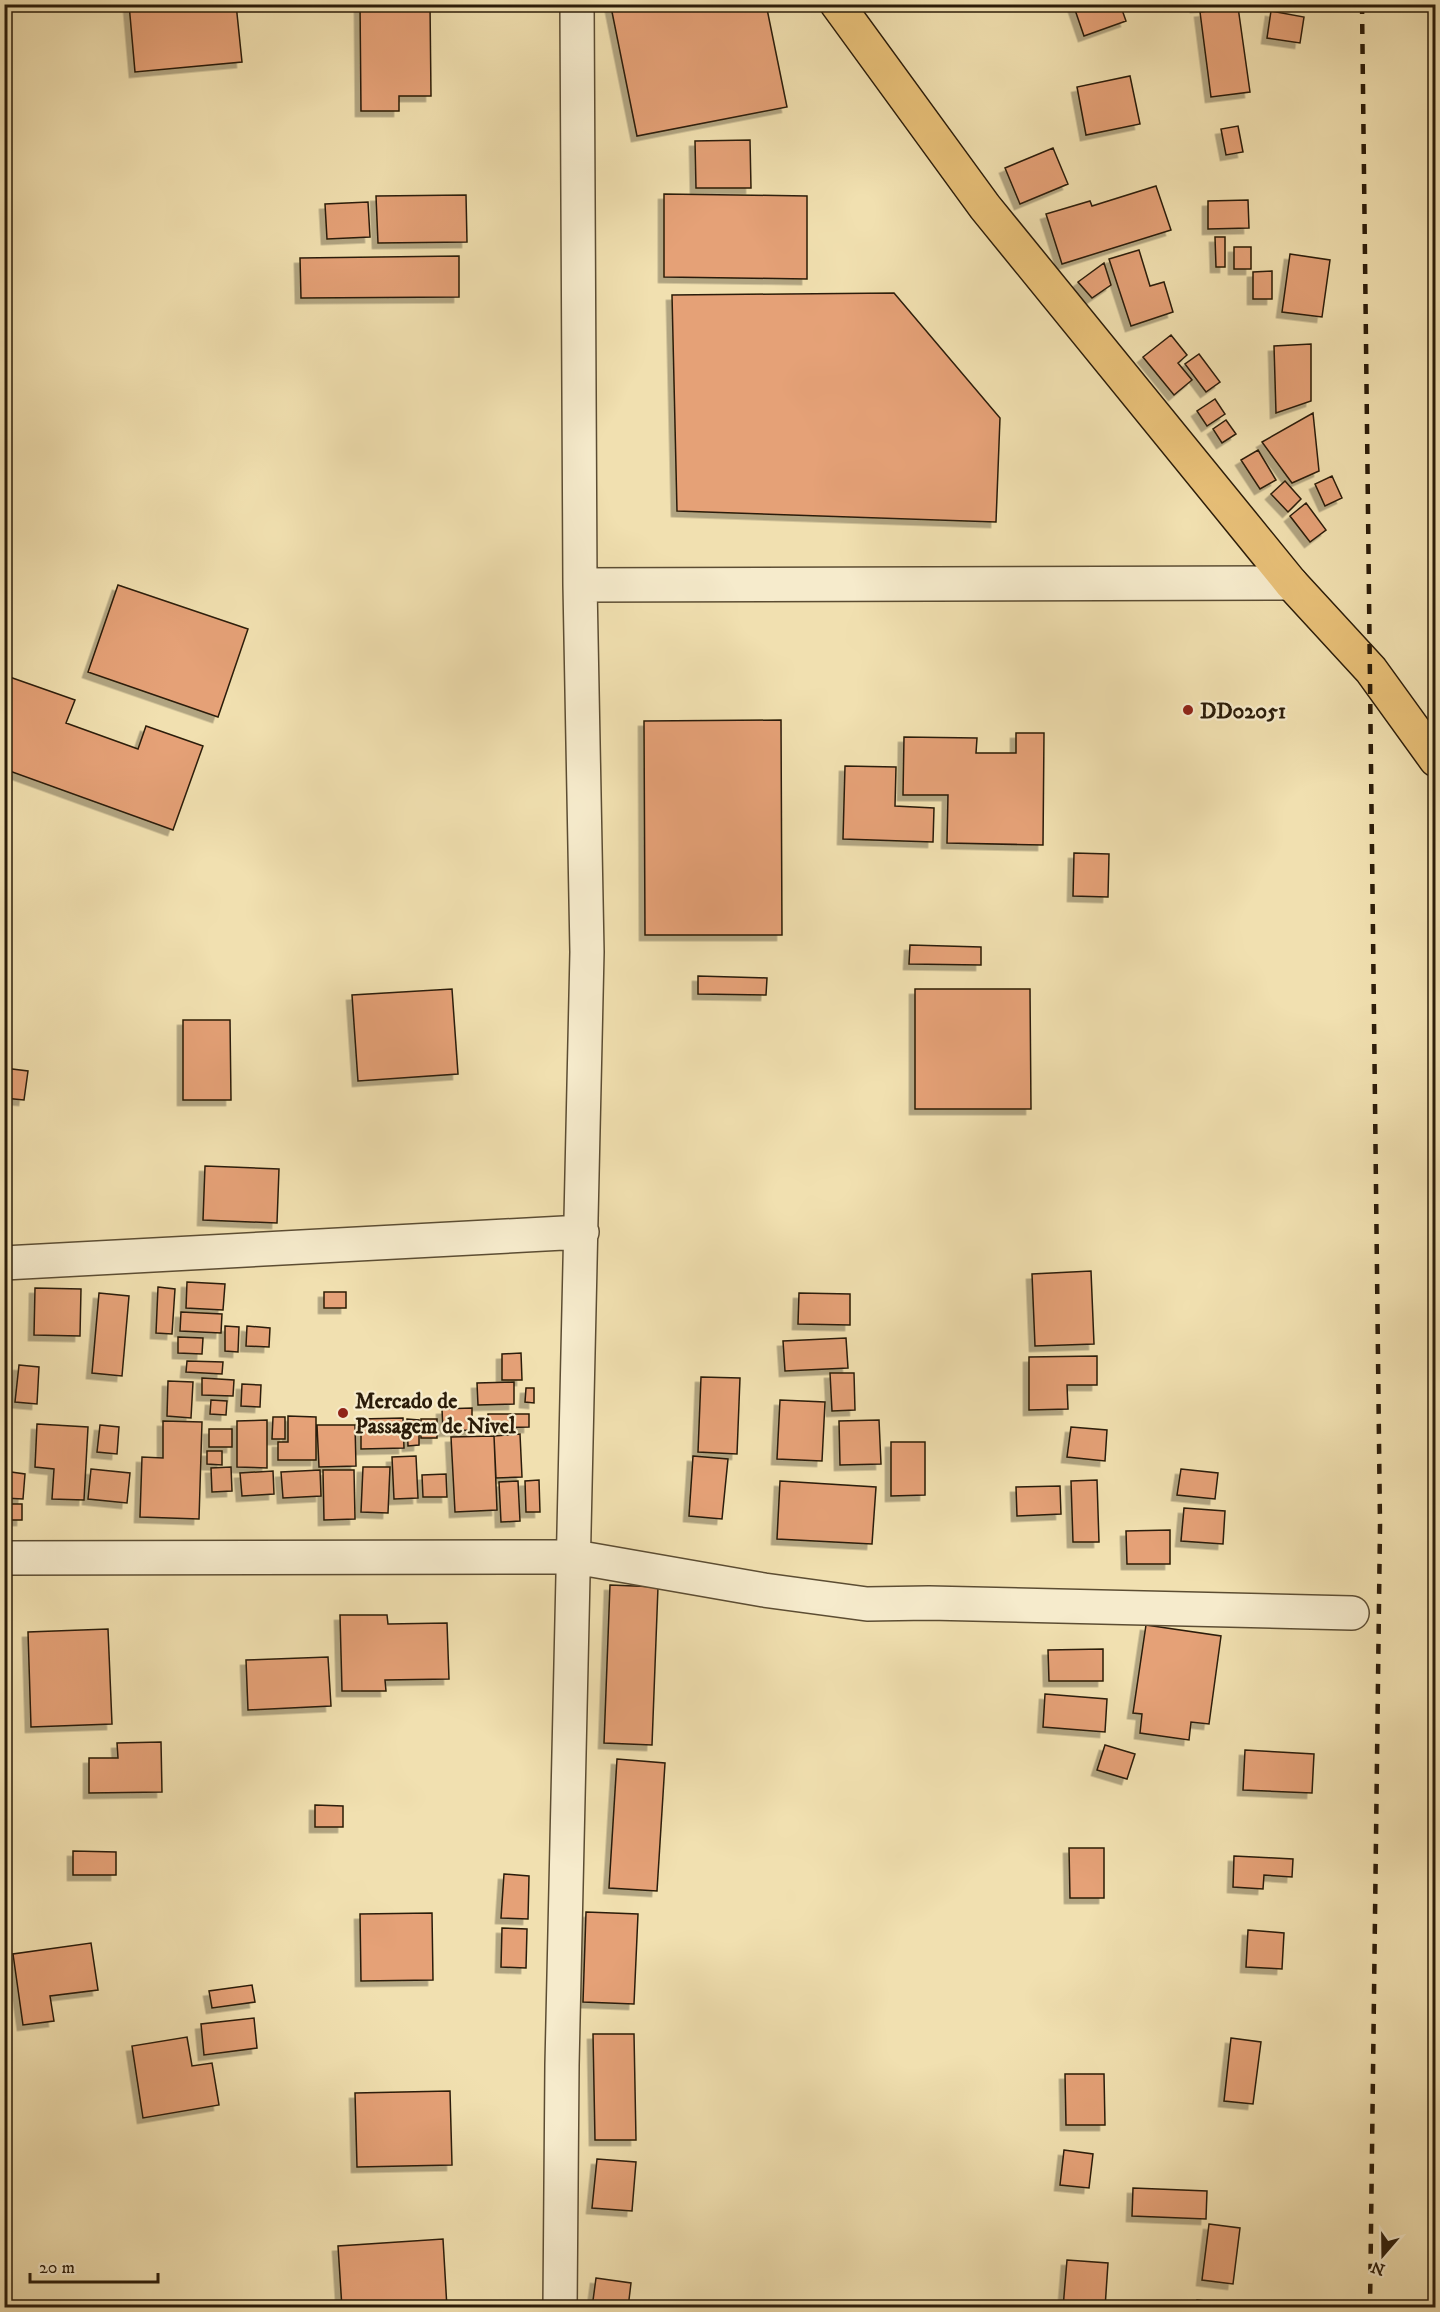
<svg xmlns="http://www.w3.org/2000/svg" width="1440" height="2312" font-family="'IM FELL DW Pica',serif">
	<style>
		.building { fill: #e5a177; stroke: #2b1c09; stroke-width: 1.5; filter: url(#shadow) }
		.lines { fill: none; stroke-linecap: round; stroke-linejoin: round }
		.minor-casing { stroke: #5c4d33; stroke-width: 36 }
		.major-casing { stroke: #2b1c09; stroke-width: 36 }
		.minor { stroke: #f6ebcc; stroke-width: 33 }
		.major { stroke: #e8c078; stroke-width: 33 }
		.rail { stroke: #2b1c09; stroke-width: 4.5; stroke-dasharray: 10 10; stroke-linecap: butt }
		.poi-dot { fill: #8f2418; stroke: #f6ebcc; stroke-width: 2 }
		.labels { text-anchor: middle; stroke-width: 4.5; stroke-linejoin: round; paint-order: stroke }
		.poi-label { font-size: 22px; font-weight: bold; fill: #2b1c09; stroke: #f6ebcc; text-anchor: start }
	</style>
	<defs>
		<filter id="shadow"><feDropShadow dx="-5.5" dy="5.5" stdDeviation="0" flood-color="#0004"/></filter>
	</defs>
	<rect width="100%" height="100%" fill="#f1e0b0"/>
	<filter id="stains"><feTurbulence type="fractalNoise" baseFrequency=".00333" numOctaves="4"/><feColorMatrix values="0 0 0 0 .2 0 0 0 0 .09 0 0 0 0 .02 0 0 0 .5 -.17"/></filter>
	<radialGradient id="worn" r=".72"><stop offset=".6" stop-color="#630" stop-opacity="0"/><stop offset="1" stop-color="#630" stop-opacity=".3"/></radialGradient>
	<path class="building" d="M129 4H236L242 62 135 72Z
		M360 4H430L431 96H399V111H361Z
		M622 4H766L787 107 637 136 611 7Z
		M1073 4H1120L1126 21 1084 36Z
		M1196 4H1238L1196 7Z
		M1238 7 1250 92 1211 97 1200 12Z
		M1271 11 1304 17 1300 43 1267 38Z
		M1130 76 1140 124 1086 135 1077 87Z
		M1238 126 1243 152 1226 155 1221 129Z
		M750 140 751 188H696L695 141Z
		M1053 148 1068 184 1020 204 1005 168Z
		M1156 186 1171 230 1062 264 1046 214 1090 201 1092 206Z
		M664 194 807 196V279L664 277Z
		M466 195 467 242 378 243 376 196Z
		M1248 200 1249 228 1208 229V201Z
		M368 202 370 237 327 239 325 204Z
		M1215 237H1225V267H1216Z
		M1234 247H1251V269H1234Z
		M1139 250 1150 286 1164 282 1173 312 1131 326 1109 259Z
		M1290 254 1330 260 1322 317 1282 312Z
		M459 256V297L301 298 300 258Z
		M1104 263 1111 285 1092 298 1078 282Z
		M1272 271V299H1253V272Z
		M894 293 1000 418 996 522 677 511 672 295Z
		M1171 335 1187 355 1178 363 1192 380 1174 395 1143 357Z
		M1311 344V401L1276 413 1274 346Z
		M1199 354 1220 382 1206 392 1185 364Z
		M1215 399 1225 414 1207 426 1197 411Z
		M1313 413 1319 471 1292 483 1262 442Z
		M1226 420 1236 434 1222 443 1213 429Z
		M1258 450 1276 480 1260 489 1241 460Z
		M1332 476 1342 498 1325 506 1315 484Z
		M1285 481 1301 499 1288 512 1271 494Z
		M1306 503 1326 530 1310 542 1290 516Z
		M118 585 248 629 218 717 88 672Z
		M4 675 75 700 66 723 138 749 146 726 203 746 173 830 4 769Z
		M781 720 782 935H645L644 721Z
		M1016 733H1044L1043 845 947 843 948 795H903L904 737 977 738 976 753H1016Z
		M845 766 896 767 895 806 934 808 933 842 843 839Z
		M1074 853 1109 854 1108 897 1073 896Z
		M910 945 981 947V965L909 964Z
		M698 976 767 978 766 995 698 994Z
		M452 989 458 1074 358 1081 352 995Z
		M915 989H1030L1031 1109H915Z
		M183 1020H230L231 1100H183Z
		M4 1068 28 1071 24 1100 4 1098Z
		M205 1166 279 1169 277 1223 203 1220Z
		M1091 1271 1094 1344 1035 1346 1032 1274Z
		M187 1282 225 1284 223 1310 186 1308Z
		M4 1286H7L6 1334H4Z
		M158 1287 175 1289 172 1334 156 1333Z
		M35 1288 81 1289 80 1336 34 1335Z
		M324 1292H346V1308H324Z
		M99 1293 129 1296 122 1376 92 1373Z
		M799 1293 850 1294V1325L798 1324Z
		M181 1312 222 1314 221 1333 180 1331Z
		M225 1326 239 1327 238 1352 225 1351Z
		M247 1326 270 1328 269 1347 246 1346Z
		M178 1337 203 1338 202 1354 178 1353Z
		M846 1338 848 1368 785 1371 783 1341Z
		M4 1349H10V1402H4Z
		M521 1353 522 1380H502V1354Z
		M1097 1356V1385H1067L1068 1409 1029 1410V1357Z
		M187 1361 223 1362 222 1374 186 1372Z
		M19 1365 39 1367 37 1404 15 1402Z
		M830 1373H854L855 1410 832 1411Z
		M701 1377 740 1378 737 1454 698 1452Z
		M202 1378 234 1380 233 1396 202 1395Z
		M168 1381 193 1382 191 1418 167 1416Z
		M514 1382V1404L478 1405 477 1383Z
		M242 1384 261 1385 260 1407 241 1406Z
		M526 1388H534V1403L525 1402Z
		M211 1400 227 1401 226 1415 210 1414Z
		M780 1400 825 1402 822 1461 777 1459Z
		M4 1405H9L8 1471H4Z
		M472 1408V1430L443 1431 442 1409Z
		M488 1414H529V1427L488 1428Z
		M288 1416 316 1417V1460H278V1442H288Z
		M273 1417H285V1439H272Z
		M403 1418 404 1448 361 1449V1419Z
		M407 1419 419 1420V1445L408 1446Z
		M421 1419H437V1438H421Z
		M267 1420V1468L237 1467V1421Z
		M879 1420 881 1464 840 1465 839 1421Z
		M163 1421 202 1422 199 1519 140 1517 142 1457 163 1458Z
		M37 1424 88 1427 84 1500 52 1499 54 1469 35 1467Z
		M100 1425 119 1427 117 1454 97 1452Z
		M317 1425H355L356 1466 319 1467Z
		M1071 1427 1107 1430 1105 1461 1067 1457Z
		M209 1429H232V1447H209Z
		M520 1434 522 1477 496 1478 494 1436Z
		M494 1436 497 1510 455 1512 451 1437Z
		M891 1442H925V1495L891 1496Z
		M207 1451H222V1465L207 1464Z
		M416 1456 418 1498 394 1499 392 1457Z
		M693 1456 728 1459 722 1519 689 1516Z
		M231 1467 232 1491 212 1492 211 1468Z
		M363 1467H390L388 1513 361 1512Z
		M91 1469 130 1473 127 1503 88 1499Z
		M1181 1469 1218 1473 1215 1499 1177 1495Z
		M320 1470 321 1496 283 1498 281 1472Z
		M323 1470H354L355 1519 324 1520Z
		M4 1471 25 1474 23 1499 4 1498Z
		M273 1471 274 1494 242 1496 240 1473Z
		M446 1474 447 1497H423L422 1475Z
		M539 1480 540 1512H526L525 1481Z
		M1097 1480 1099 1542H1073L1071 1481Z
		M518 1481 520 1521 501 1522 499 1482Z
		M780 1481 876 1487 872 1544 777 1539Z
		M1060 1486 1061 1514 1017 1516 1016 1487Z
		M4 1504H22V1520H4Z
		M1184 1508 1225 1511 1223 1544 1181 1541Z
		M1170 1530V1564H1127L1126 1531Z
		M610 1585 658 1587 652 1745 604 1743Z
		M340 1615H387L388 1624 447 1623 449 1679 385 1680 386 1691H342Z
		M1146 1625 1221 1636 1209 1724 1191 1722 1189 1740 1140 1733 1142 1714 1133 1713Z
		M108 1629 112 1724 31 1727 28 1632Z
		M1103 1649V1681H1049L1048 1650Z
		M328 1657 331 1706 248 1710 246 1660Z
		M1045 1694 1107 1699 1105 1732 1043 1727Z
		M161 1742 162 1792 89 1793V1758H118L117 1743Z
		M1105 1745 1135 1754 1127 1779 1097 1770Z
		M1245 1750 1314 1754 1312 1793 1243 1790Z
		M617 1759 665 1763 657 1891 609 1888Z
		M315 1805 343 1806V1827H315Z
		M1069 1848H1104V1898H1070Z
		M73 1851 116 1852V1875H73Z
		M1234 1856 1293 1859 1292 1877 1264 1875 1263 1889 1233 1887Z
		M504 1874 529 1876 528 1919 501 1918Z
		M586 1912 638 1914 634 2004 583 2002Z
		M432 1913 433 1980 361 1981 360 1914Z
		M502 1928 527 1929 526 1968 501 1967Z
		M1248 1930 1284 1933 1282 1969 1246 1967Z
		M91 1943 98 1990 50 1996 54 2021 23 2025 13 1954Z
		M252 1985 255 2002 212 2008 209 1991Z
		M254 2018 257 2048 204 2055 201 2024Z
		M593 2034H634L636 2140H595Z
		M187 2037 192 2066 212 2063 219 2105 143 2118 132 2046Z
		M1231 2038 1261 2042 1253 2104 1224 2101Z
		M1065 2074H1104L1105 2125H1066Z
		M450 2091 452 2165 357 2167 355 2093Z
		M1064 2150 1093 2154 1089 2188 1060 2185Z
		M597 2159 636 2162 632 2211 592 2208Z
		M1133 2188 1207 2191 1206 2219 1132 2216Z
		M1209 2224 1240 2228 1233 2284 1202 2280Z
		M443 2239 447 2308H342L338 2246Z
		M1067 2260 1108 2263 1105 2308H1063Z
		M596 2278 631 2283 628 2308H592Z
		M1197 2300 1222 2303V2308H1196Z"/>
	<g class="lines">
		<defs>
			<path id="minor" d="M580 585 1291 583
				M4 1263 582 1232
				M4 1558 575 1557 764 1590 867 1604 929 1603 1352 1613
				M560 2308 562 2065 587 952 580 585 577 4"/>
			<path id="major" d="M837 4 985 207 1291 583 1371 670 1436 760"/>
		</defs>
		<use href="#minor" class="minor-casing"/>
		<use href="#major" class="major-casing"/>
		<use href="#minor" class="minor"/>
		<use href="#major" class="major"/>
		<path class="rail" d="M1362 4 1380 1525 1370 2308"/>
	</g>
	<g class="poi-dot">
		<circle cx="1188" cy="710" r="6"/>
		<circle cx="343" cy="1413" r="6"/>
	</g>
	<g class="labels">
		<g class="poi-label">
			<text x="1200" y="718">DD02051</text>
			<text x="355" y="1408">Mercado de<tspan x="355" dy="25">Passagem de Nivel</tspan></text>
		</g>
	</g>
	<rect width="1440" height="2312" fill="none" stroke="#f1e0b0" stroke-width="24"/>
	<rect x="6" y="6" width="1428" height="2300" fill="none" stroke="#2b1c09" stroke-width="3"/>
	<rect x="12" y="12" width="1416" height="2288" fill="none" stroke="#2b1c09" stroke-width="1.5"/>
	<g transform="translate(1383 2255) rotate(200)" stroke="#f6ebcc" stroke-width="4.5" paint-order="stroke">
	<path d="M0-4.5L10 22L0 15L-10 22Z" fill="#2b1c09"/>
	<text y="-9" font-size="16" font-weight="bold" text-anchor="middle" fill="#2b1c09">N</text>
	</g>
	<path d="M30 2273v9h128v-9" fill="none" stroke="#2b1c09" stroke-width="3"/>
	<text x="39" y="2273" font-size="18" fill="#2b1c09" stroke="#f6ebcc" stroke-width="4.5" paint-order="stroke">20 m</text>
	<rect width="100%" height="100%" filter="url(#stains)"/>
	<rect width="100%" height="100%" fill="url(#worn)"/>
</svg>
